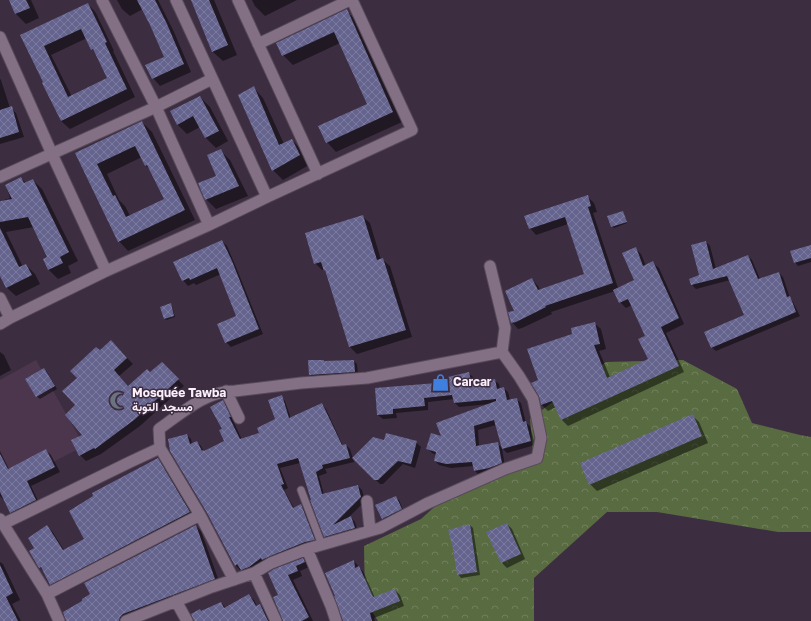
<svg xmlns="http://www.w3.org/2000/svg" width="811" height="621" font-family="'Golos Text',Vazirmatn,sans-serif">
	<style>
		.built { fill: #4c364e }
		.forest { fill: url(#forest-crowns) }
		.shadow { fill: #0007; fill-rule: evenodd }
		.building { fill: url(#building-cross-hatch); fill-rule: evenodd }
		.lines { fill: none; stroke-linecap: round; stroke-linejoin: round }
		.service-casing { stroke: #584a59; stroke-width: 9 }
		.minor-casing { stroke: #584a59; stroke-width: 13 }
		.service { stroke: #837085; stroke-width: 7 }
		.minor { stroke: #837085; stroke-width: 11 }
		.labels { text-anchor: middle; stroke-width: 3; stroke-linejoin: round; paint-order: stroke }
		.poi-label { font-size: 12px; font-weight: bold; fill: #fbf0fc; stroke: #3d2d40; text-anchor: start }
	</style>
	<defs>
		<pattern id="forest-crowns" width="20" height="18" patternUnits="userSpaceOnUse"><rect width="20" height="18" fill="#596b41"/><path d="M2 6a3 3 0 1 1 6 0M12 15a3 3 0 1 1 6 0" fill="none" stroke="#72805d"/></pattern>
		<pattern id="building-cross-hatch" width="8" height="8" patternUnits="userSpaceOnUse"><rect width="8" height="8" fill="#65648e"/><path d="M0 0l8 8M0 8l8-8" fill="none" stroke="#7c7a9f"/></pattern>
	</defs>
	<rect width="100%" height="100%" fill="#3d2d40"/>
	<path class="built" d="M36 360 84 446 53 462 55 467 0 495V380Z"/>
	<path class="forest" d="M683 360 737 389 752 423 800 435 811 437V532H778L657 512H607L534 578V621H378L365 601 364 546 421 519 454 489 534 463 530 419 606 362Z"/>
	<path class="shadow" d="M10 0H31L39 18 26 24 16 14Z
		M117 0H158L174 32 191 72 160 86 153 78 165 58 143 9 130 16 122 9Z
		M192 0H214L237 55 223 61 213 52Z
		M252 0H297L265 16 255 6Z
		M88 4 96 13 114 51H113L135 97 70 129 61 121 22 35ZM87 38 92 49 96 53 108 79 72 97 51 55Z
		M346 11 356 20 402 122 336 152 327 142 368 104 340 43 293 65 283 55 278 43Z
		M0 79 1 80 10 108H11L16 113 24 137 0 144Z
		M254 88 263 98 284 144 292 140 302 150 309 165 283 180 273 170Z
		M200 97 210 107 228 141 216 148 206 138 200 127 187 134 177 124Z
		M142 122 152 132 195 220 128 251 119 241 77 153ZM142 157 146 166 151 170 165 199 130 216 125 206 119 200 107 174Z
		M220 150 230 160 248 196 216 209 206 199 218 176Z
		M21 178 26 183 33 180 42 189 78 261 68 266 71 273 58 279 49 270 44 260 49 257 34 227 6 232 23 267 26 265 35 274 40 284 16 296 6 287 0 274V200L1 201 10 198 6 185Z
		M587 196 594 203 597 212 593 213 618 288 635 281V248L641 254 646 266 653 263 659 268 684 324 666 333 684 372 568 426 562 420 556 407 548 411 542 405 540 395 539 381 573 334 595 324 601 329 606 349 599 351 610 377 649 359 647 336 632 305 626 308 620 302 615 291 551 312 552 314 522 328 518 329 512 322 516 312 532 279 538 286 540 290 585 275 568 224 536 235 530 228Z
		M623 212 624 214 627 223 614 228 612 226Z
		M363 217 370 223 381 260H383L390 266 412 337 357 354 350 347 327 272 324 270H322L315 263Z
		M222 241 227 246 236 267 263 334 231 347 226 342 238 316 221 274 196 285 194 283 188 286 183 280Z
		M706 242 710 246 716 269 748 256 752 260 760 279 779 273 783 277 790 298 793 302 800 316 716 351 711 347 745 316 730 280 696 289 692 285 700 276Z
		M811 246V262L798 266 795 262Z
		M172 306 175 317 166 320 165 319 161 307Z
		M116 347 133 364 119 376 129 387 150 373 162 363 184 386 140 426 101 454 86 461 80 455 73 441 84 435 77 405 78 378 100 351Z
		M0 352 4 355 11 370 0 376Z
		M354 361 357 364 358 375 313 378 310 374 325 362Z
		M44 369 47 372 57 389 40 399 36 396Z
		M468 373 473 377 475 385 494 380 499 384 500 389 503 388 508 392 510 400 516 399 521 403 526 423 530 426 535 445 507 453 502 448 505 467 479 475 475 471 474 466 451 468 439 465 435 461 436 455 432 453 428 449 489 404 459 407 455 403 454 399 428 402V410L396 413 397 418 383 419 378 415 450 383ZM496 425 502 448 497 443 479 446 478 430Z
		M281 397 285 401 291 419 322 404 326 409 343 446 346 445 350 449 354 462 325 469 327 473 319 476 324 495 358 486 362 490 365 501 347 519 351 517 355 522 358 532 329 540 325 536 300 463 280 468 288 488 284 490 294 508 301 505 305 509 318 544 246 573 242 568 240 570 236 566 207 511 187 435 191 439 192 444 197 442 201 446 204 452 225 441 223 429 222 401 226 405 242 440 261 433 276 419Z
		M692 415 699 422 708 443 597 491 590 484Z
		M385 441 416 442 421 447 415 468 403 464 383 484H380L354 458Z
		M46 450 51 455 60 472 31 486 40 505 15 517 11 512 4 500 0 496V451L9 469Z
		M157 459 162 464 194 517 56 589 51 584 45 573 40 567 36 548 47 527 52 531 64 550 86 540Z
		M395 497 399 500 404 512 386 522 383 518Z
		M507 524 512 529 525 559 507 568 501 562Z
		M470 525 473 528 480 575 461 578 458 574Z
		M196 526 201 531 220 584 126 621H66L83 601Z
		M303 559 308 564 309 567 300 571 302 576 293 580 313 621H284L280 595 270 573Z
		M354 561 364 573 375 598 395 590 400 595 404 606 374 618 375 621H344Z
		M0 562 3 564 20 600 12 604 21 621H0Z
		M249 596 254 600 257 606 260 605 265 610 271 621H195L201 612 221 603 226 608Z"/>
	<path class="building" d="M9 0H26L30 8 15 14Z
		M137 0H155L167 24 184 64 152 79 145 65 164 57 150 25Z
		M191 0H209L228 45 212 52Z
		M88 3 107 42 105 43 127 89 61 121 42 83 43 82 20 35ZM81 29 91 50 93 49 107 78 68 97 44 46Z
		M347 9 393 112 326 143 318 126 367 104 334 32 282 56 276 43Z
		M254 86 279 145 292 139 300 155 272 171 238 95Z
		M200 96 219 131 205 138 193 116 177 125 170 111Z
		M12 106 19 132 0 138V110Z
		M142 121 167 173 185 210 118 242 75 153ZM135 146 145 166 147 165 164 199 126 217 115 195 113 196 97 164Z
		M221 149 239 186 205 200 198 183 216 176 207 155Z
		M21 177 24 183 33 179 69 252 60 257 63 263 48 270 43 259 47 257 28 217 0 222V201L12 199 5 185Z
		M588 195 591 206 588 207 613 283 545 306 546 307 516 322 511 323 508 312 514 311 505 291 532 278 538 290 584 274 565 217 529 229 524 216Z
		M623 211 627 222 611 227 607 216Z
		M363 215 377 260 383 258 406 330 349 347 325 270 324 271 321 262 314 264 305 233Z
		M0 228 19 267 26 264 32 275 6 288 0 276Z
		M222 240 232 261 259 329 225 343 217 324 236 316 217 268 190 280 189 278 182 281 173 262Z
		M706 241 713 269 748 255 758 279 779 272 787 297 790 296 796 312 711 348 704 332 744 315 727 276 691 285 689 279 699 275 691 245Z
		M811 245V258L794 263 790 251Z
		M636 247 643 266 653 261 679 318 661 327 679 366 561 420 552 401 541 405 539 396 531 383 538 380 527 349 572 334 571 328 595 322 600 344 594 345 607 378 648 359 638 339 645 336 628 299 619 303 613 290 634 280 622 253Z
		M171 303 174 316 164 319 160 307Z
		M111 340 127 358 114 370 128 386 147 369 150 372 162 362 179 379 134 420 95 449 94 448 79 456 71 440 82 435 65 415 75 405 62 391 77 378 70 371 96 347 100 350Z
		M308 360H324V361L354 360 355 372 309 375Z
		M44 368 55 386 36 397 25 379Z
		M469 372 472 385 495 379 497 389 504 387 507 400 517 398 523 422 526 421 531 441 502 449 494 420 474 426 476 446 498 442 502 463 489 468 474 471 472 462 446 464 434 461 436 452 426 449 431 433 441 436 436 423 496 401V399L454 403 452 395 424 398 425 406 393 409V414L377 415 375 388 449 382 448 377Z
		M282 395 289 418 322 403 342 445 346 444 350 458 322 465 323 468 316 472 322 494 358 485 361 497 333 525 351 516 355 528 324 537 310 500H311L298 458 277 464 284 484 281 485 293 508 301 504 315 540 305 542 268 557 262 560 261 558 249 567 241 570 237 564 235 566 206 511 170 451 168 439 187 434 190 444 197 441 202 451 203 450 204 451 224 441 219 430 222 429 210 407 223 400 231 417H229L240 439 259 433 257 428 275 419 268 400Z
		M693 414 702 436 589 485 580 463Z
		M386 433 417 441 411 464 398 461 378 480H374L352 458 373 437 384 440Z
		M46 449 55 467 27 481 36 500 10 513 0 492V454L8 469Z
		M158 458 190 512 50 585 41 567 39 568 29 551 34 548 28 538 47 525 63 550 84 539 69 511 93 496 92 493Z
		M396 496 402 509 382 519 375 505Z
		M507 523 521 554 501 563 486 532Z
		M470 524 477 572 457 575 453 548 448 530Z
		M196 525 215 579 123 614 120 617 119 621H66L63 612 82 601V599L90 594 84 583Z
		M303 558 305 562 296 566 298 571 288 575 309 617 302 621H283L273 597 278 595 268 573 274 569Z
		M354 560 355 568 359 566 373 597 395 589 400 601 370 613 372 621H343L334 596H335L325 573Z
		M0 565 13 593 6 597 18 621H0Z
		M249 594 256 606 260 604 268 621H194L191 614 200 609 201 611 221 602 224 608Z"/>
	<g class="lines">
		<defs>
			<path id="service" d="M301 490 322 545"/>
			<path id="minor" d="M102 0 156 107 209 225
				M176 0 267 197
				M238 0 318 174
				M0 37 52 154 106 271
				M258 44 350 0
				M0 177 156 107 212 79
				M490 266 505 328 502 352
				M0 298 10 318
				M0 324 10 318 106 271 209 225 267 197 412 130 352 0
				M226 391 239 418
				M160 448 200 515 234 580
				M367 501 370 530
				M0 519 47 594 59 621
				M3 524 130 462 160 448 159 429C182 413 205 391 235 391L301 383 367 378 502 352 519 376 533 399 541 438 537 458 505 469 428 503 380 528 307 549 271 563 254 573 212 587 126 621
				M307 549 331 606 336 621
				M254 573 276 621
				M47 594 200 515
				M176 601 187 621"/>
		</defs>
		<use href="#service" class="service-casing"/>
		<use href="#minor" class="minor-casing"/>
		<use href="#service" class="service"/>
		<use href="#minor" class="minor"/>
	</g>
	<defs>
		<symbol id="shop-bare" viewBox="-9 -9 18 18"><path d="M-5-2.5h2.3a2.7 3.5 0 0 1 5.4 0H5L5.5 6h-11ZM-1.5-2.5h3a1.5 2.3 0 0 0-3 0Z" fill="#3f7fe0" stroke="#3d2d40" stroke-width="2.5" paint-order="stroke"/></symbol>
		<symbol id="mosque-bare" viewBox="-9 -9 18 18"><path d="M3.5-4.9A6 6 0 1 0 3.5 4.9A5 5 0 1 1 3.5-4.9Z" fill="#6b7280" stroke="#3d2d40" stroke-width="2.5" paint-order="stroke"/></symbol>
	</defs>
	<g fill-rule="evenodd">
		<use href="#shop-bare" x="428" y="370" width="25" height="25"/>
		<use href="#mosque-bare" x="106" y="388" width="25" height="25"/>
	</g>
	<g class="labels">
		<g class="poi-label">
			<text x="453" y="386">Carcar</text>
			<text x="132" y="397">Mosquée Tawba<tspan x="132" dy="14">مسجد التوبة</tspan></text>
		</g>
	</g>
</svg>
